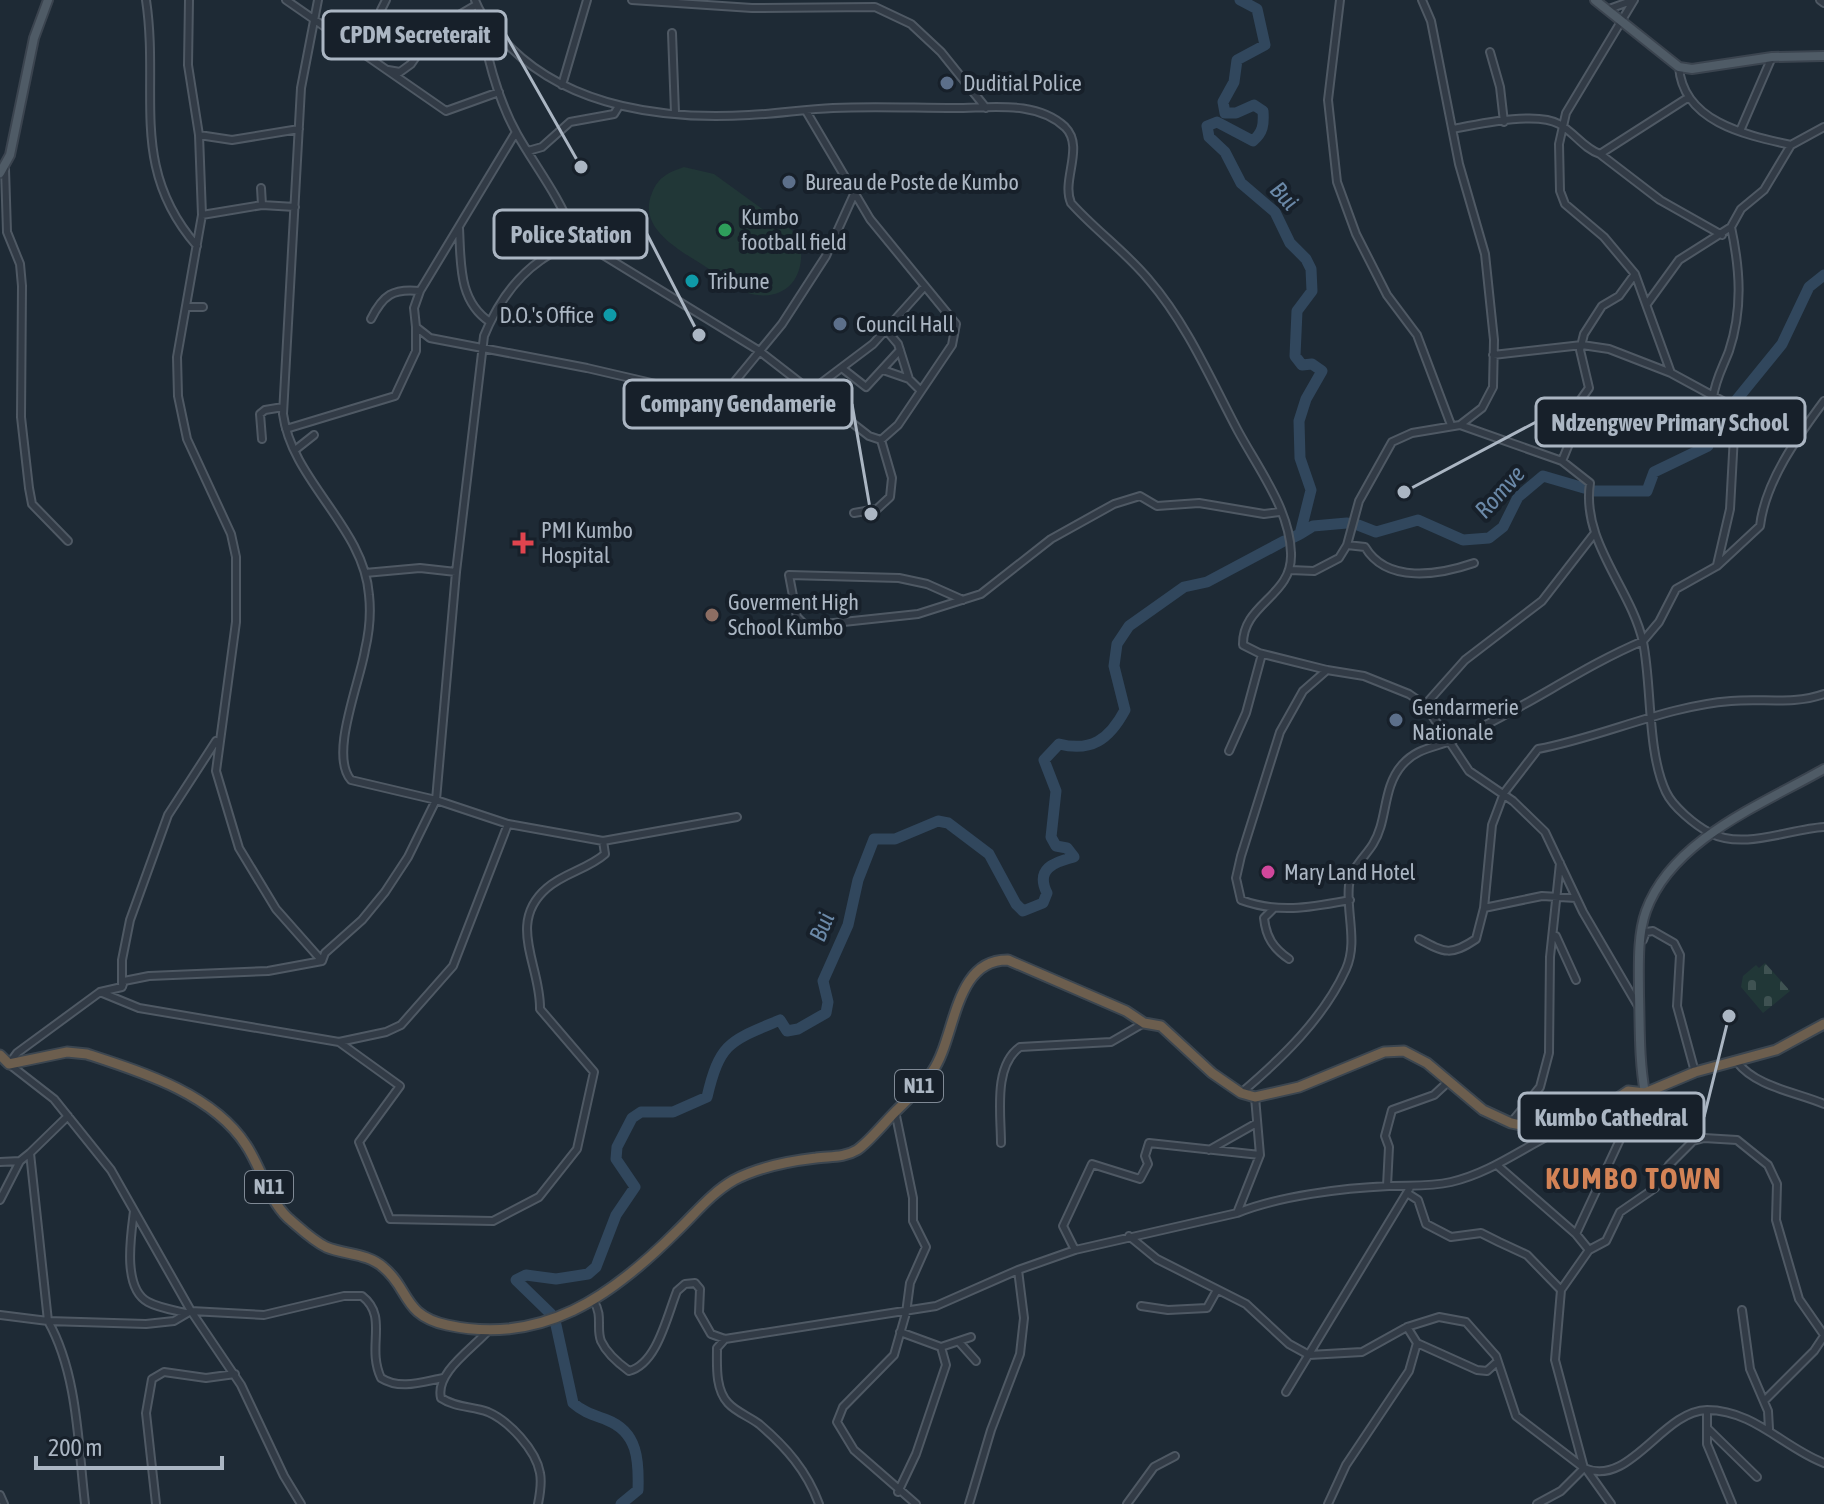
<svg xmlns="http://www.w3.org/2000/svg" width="1824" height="1504" font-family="'Asap Condensed',sans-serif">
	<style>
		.cemetery { fill: url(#cemetery-stones) }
		.garden { fill: #213737 }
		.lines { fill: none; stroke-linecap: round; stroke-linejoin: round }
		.river { stroke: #31475d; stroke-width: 11 }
		.minor-casing { stroke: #4f5964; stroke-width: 10 }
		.major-casing { stroke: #3b444f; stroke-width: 12 }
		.highway-casing { stroke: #3c4650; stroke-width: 13 }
		.minor { stroke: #323b46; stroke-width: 6 }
		.major { stroke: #4f5b66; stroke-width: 8 }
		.highway { stroke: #6c5e4e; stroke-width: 9 }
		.service-dot { fill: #5c6f8a; stroke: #17202a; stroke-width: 3 }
		.leisure-dot { fill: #2e9e5b; stroke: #17202a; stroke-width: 3 }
		.culture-dot { fill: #0f9aa8; stroke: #17202a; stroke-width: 3 }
		.health-dot { fill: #e0444e; stroke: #17202a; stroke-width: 3 }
		.education-dot { fill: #8d6e63; stroke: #17202a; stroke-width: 3 }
		.hotel-dot { fill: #d1479c; stroke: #17202a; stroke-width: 3 }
		.labels { text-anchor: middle; stroke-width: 8; stroke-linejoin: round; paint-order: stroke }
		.shield { fill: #17202a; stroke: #7f8995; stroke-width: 2 }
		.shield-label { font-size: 20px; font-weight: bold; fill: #abb6c3 }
		.poi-label { font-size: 22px; fill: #abb6c3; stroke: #17202a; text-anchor: start }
		.water-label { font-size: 24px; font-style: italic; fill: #6b89a8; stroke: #17202a }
		.district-label { font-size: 30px; font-weight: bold; letter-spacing: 2px; fill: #d38356; stroke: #17202a }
		.leader { fill: none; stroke: #abb6c3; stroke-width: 3 }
		.callout-dot { fill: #abb6c3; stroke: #17202a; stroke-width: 3 }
		.callout { fill: #17202a; stroke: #abb6c3; stroke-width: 3 }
		.callout-label { font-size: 24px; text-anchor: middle; font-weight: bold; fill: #abb6c3 }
	</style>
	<defs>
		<pattern id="cemetery-stones" width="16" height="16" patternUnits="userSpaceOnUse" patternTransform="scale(2)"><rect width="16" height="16" fill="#213737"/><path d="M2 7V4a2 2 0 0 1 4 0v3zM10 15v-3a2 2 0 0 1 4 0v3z" fill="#3f5252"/></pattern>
	</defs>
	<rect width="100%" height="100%" fill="#1e2a35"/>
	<path class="cemetery" d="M1765 963 1790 991 1763 1013 1741 987 1743 976 1756 965 1759 968Z"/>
	<path class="garden" d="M684 167 714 174 797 234C809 264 795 300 757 295 739 293 723 278 709 269 684 252 636 230 652 193 658 177 669 172 684 167Z"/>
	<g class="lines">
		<path class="river" d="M1240 0 1257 9 1265 45 1237 60 1234 82 1223 102 1225 113H1236L1254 105 1263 111C1264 125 1263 132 1253 141L1217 122 1207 126 1209 137 1225 152 1241 183 1275 212 1290 243 1306 259 1311 269 1312 291 1297 311 1295 356 1302 365 1312 364 1322 371 1306 399 1299 421 1300 458 1311 490 1300 534 1294 537
			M1734 403 1782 344 1809 287 1824 275
			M1594 491H1647L1654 472 1708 446 1709 429 1726 411
			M1358 525 1376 532 1418 520 1463 540 1489 538 1503 527 1518 497 1543 476 1584 488
			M1300 534 1313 526 1347 523
			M621 1504 638 1490C639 1461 638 1432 607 1420 594 1415 583 1412 573 1403L556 1325 551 1314 516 1280 526 1275 556 1279 588 1274 596 1267 616 1215 635 1187 616 1159 617 1147 632 1118 641 1112H673L707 1097C720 1042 730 1041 780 1020L787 1031 798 1029 826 1013 828 1002 823 981 848 925 858 880 874 839H895L938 821 948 823 989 854 1016 904 1023 911 1043 903 1047 893C1035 869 1054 862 1074 857L1067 848 1056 846 1051 837 1056 791 1044 760 1059 744C1091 752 1109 740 1125 710L1114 666 1117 644 1129 626 1184 587 1207 582 1284 541"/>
		<defs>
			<path id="minor" d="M146 0C160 93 128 167 197 246
				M189 0 188 65 199 135 232 140 299 129
				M286 0 446 111 499 92
				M475 0C482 19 497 34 511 48 572 108 667 120 749 115 777 114 805 109 833 108 874 106 914 108 955 108 991 108 1036 100 1065 127 1085 147 1061 180 1071 203 1095 230 1126 252 1149 280 1187 324 1211 380 1238 431 1258 468 1290 510 1291 553 1293 597 1242 603 1243 645L1259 653 1327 670 1364 676 1409 694 1425 705 1469 771 1513 801 1545 832 1583 912 1638 1006
				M632 0 752 8 875 7 911 24 941 52 986 108
				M1340 0 1328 100 1337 182 1356 234 1387 295 1417 335 1451 425
				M1634 0 1566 113 1559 144 1560 191 1565 204 1604 237 1635 274 1671 373 1728 404 1735 417 1730 509 1717 565
				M1820 0 1824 3
				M1609 9 1634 0
				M381 10 386 0
				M672 33 675 113
				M1490 52 1500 87 1504 122
				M1679 67C1683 122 1746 135 1791 145
				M388 70 400 72 411 64 435 29 476 5
				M562 85 587 0
				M806 111 870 219 956 324 952 345 898 425 881 440
				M1453 129C1479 124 1537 111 1559 124 1575 133 1583 148 1600 154L1660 200 1722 235
				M1740 131 1772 57
				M516 132 420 291 414 308 416 327 430 338 587 368 699 394 727 391 782 324 826 256 855 192
				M199 135 202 215 177 357 178 396 187 439 231 534 236 557V622L216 771 239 848 276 909 322 961
				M528 151 542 147 570 122 614 114 619 106
				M1600 154 1689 97
				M5 169 7 232 20 264 22 286 21 417 29 488 32 504 68 541
				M261 188 262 205 295 207
				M202 215 262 205
				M459 228C461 263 458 301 490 322
				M572 236 758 350 869 436 881 440
				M1647 304 1679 260 1731 227 1741 209 1764 190 1791 145 1824 127
				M186 307H203
				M371 319C383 295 393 288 420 291
				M887 331 898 344 909 379
				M1493 355 1582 345 1609 349 1671 373
				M843 369 866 387 900 350
				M883 370 909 379 920 390
				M812 390 873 344 925 286
				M1713 398C1715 380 1723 367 1729 351 1743 309 1740 269 1731 227
				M1460 425 1562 461 1590 483C1581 542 1631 588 1643 642 1652 686 1647 752 1666 792 1673 807 1695 825 1710 833 1744 850 1789 829 1824 827
				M286 429 395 396 416 351V328
				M262 439 260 414 265 410 283 407
				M295 450 314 435
				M1562 461 1575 429 1577 405 1589 388 1580 350 1584 334 1602 306 1619 296 1635 274
				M854 513 877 509 890 497 892 478 881 440
				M1347 545 1365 547C1387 584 1439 575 1474 563
				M1290 570 1314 571 1339 558 1347 545 1359 501 1392 442 1412 433 1460 425 1482 408 1493 387 1494 340 1485 254 1459 164 1431 21 1422 0
				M365 573 420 568 456 572
				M963 600 927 584 899 578 789 575 797 617 806 626 918 614 981 594 1051 539 1114 504 1140 496 1157 506 1199 503 1264 514 1279 512
				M1327 670 1303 691 1280 732 1241 856 1236 878 1241 900C1279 914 1312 907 1350 900
				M1425 705 1465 660 1542 601 1594 534
				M1229 751 1246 713 1262 654
				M603 841 737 817
				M1484 908 1542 896 1576 898
				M1273 909 1264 918C1266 937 1273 948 1289 959
				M1556 936 1576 980
				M1419 939C1445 953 1451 956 1476 939L1484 908 1492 825 1504 793 1538 749C1603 737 1665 706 1731 701 1762 698 1793 705 1824 694
				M1643 940 1646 932 1653 931 1674 943 1680 955 1677 1006 1695 1072
				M122 984V960L130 920 168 815 216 741
				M100 992 139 1008 339 1042 400 1086 359 1142 390 1219 493 1221 539 1197 577 1149 594 1072 540 1009C541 966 506 923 547 888 564 873 588 869 605 854L603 841 508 824 436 800 351 780C329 755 360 682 365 650 369 633 371 613 369 595 364 527 292 481 283 414L301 88 318 0
				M339 1042 386 1032 401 1025 453 966 508 824
				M1737 1062C1756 1087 1796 1092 1824 1104
				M1241 1093C1281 1059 1324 1018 1346 969 1358 942 1346 913 1349 885 1351 868 1365 857 1373 844 1388 820 1382 788 1402 765 1418 747 1435 748 1455 739 1470 733 1484 726 1499 718 1547 693 1593 662 1643 641L1659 622 1676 589 1717 566 1760 526C1765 482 1798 436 1824 401
				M895 1111 913 1198V1221L926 1247 910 1283 906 1313 894 1355 843 1407 837 1422 854 1450 916 1504
				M1511 1123 1540 1087 1549 1053 1550 957 1560 863
				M1001 1143C1001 1114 993 1066 1020 1047L1111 1042 1144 1023
				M1209 1150 1255 1124
				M0 1162 20 1161
				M1498 1166 1576 1234 1589 1250
				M1387 1186 1389 1147 1385 1136 1392 1110 1434 1095 1448 1082
				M1407 1193 1418 1200 1426 1224 1451 1237 1481 1233 1499 1242 1527 1255 1561 1290
				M0 1200 20 1161 30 1153
				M134 1211C131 1235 122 1288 148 1302 159 1308 174 1310 186 1313
				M1237 1213 1260 1155 1255 1097
				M1576 1234 1624 1131 1625 1112 1617 1098
				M1129 1236 1157 1259 1246 1304 1289 1344 1309 1355 1362 1352 1407 1327 1439 1317 1466 1322 1496 1356 1516 1416 1584 1468C1630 1488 1662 1411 1707 1410 1754 1410 1784 1448 1824 1463
				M1075 1250 1063 1226 1092 1164 1140 1179 1148 1164 1145 1156 1149 1143 1260 1155
				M594 1302C603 1315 596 1328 601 1341 607 1354 618 1363 629 1371 657 1364 667 1316 677 1291L685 1284 695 1283 700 1289 699 1313 711 1334 725 1339 936 1306 1018 1270
				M1141 1306 1168 1310 1207 1308 1217 1290
				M1742 1310 1750 1369 1768 1411 1769 1429
				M0 1315 48 1321 30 1153 68 1116
				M48 1321 146 1324 174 1321 191 1311 264 1315 344 1296H362C389 1317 366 1346 381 1378 400 1390 422 1382 443 1378
				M48 1321C78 1374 78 1445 85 1504
				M488 1331C472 1349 435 1373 441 1398 456 1408 472 1406 488 1412 509 1421 536 1450 540 1473 542 1483 540 1494 538 1504
				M725 1339 717 1348C717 1365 715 1389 728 1403 736 1412 750 1417 759 1424 786 1447 807 1471 819 1504
				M960 1343 976 1361
				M1417 1343 1477 1370 1487 1371 1497 1362
				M941 1347 971 1337
				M1286 1392 1411 1186
				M1765 1400 1814 1351 1824 1336
				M1707 1410V1444L1732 1504
				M1708 1429 1757 1477
				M1586 1469 1611 1504
				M898 1492 916 1454 946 1365 941 1347 900 1332
				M0 1495 4 1504
				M156 1504 146 1413 152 1379 164 1372 206 1378 235 1374
				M301 1504 284 1476 241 1385 191 1311 111 1170 54 1099 9 1064 17 1053 100 992 122 987 124 981 149 976 268 971 322 961 325 953 362 920 385 892 408 857 436 800 456 572 484 336C496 307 515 278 541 260 553 251 570 248 572 231 559 196 535 166 517 134 496 96 486 53 479 10
				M969 1504 991 1430 1020 1354 1024 1318 1018 1270 1075 1250 1237 1213C1279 1196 1343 1188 1389 1186 1410 1185 1430 1187 1451 1182 1490 1173 1521 1149 1556 1132
				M1127 1504 1154 1467 1175 1456
				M1328 1504 1346 1465 1409 1371 1417 1343 1407 1327
				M1537 1504 1561 1491 1584 1468 1555 1360 1561 1290 1589 1250 1606 1241 1620 1212 1655 1188 1669 1165 1693 1141 1704 1138 1737 1140 1768 1165 1777 1184 1776 1220 1799 1299 1824 1335"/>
			<path id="major" d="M1595 0 1679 67 1692 69 1772 57 1824 56
				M0 173 10 155 34 38 48 0
				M1645 1093C1639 1060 1640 1029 1639 995 1639 969 1637 936 1646 911 1672 839 1763 804 1824 769"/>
			<path id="highway" d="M0 1055 9 1064 67 1052 87 1054C142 1072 213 1094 246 1145 261 1167 268 1199 288 1218 300 1228 312 1240 326 1247 345 1255 367 1253 383 1267 410 1289 402 1315 447 1325 542 1346 612 1296 676 1232 695 1214 711 1193 734 1180 757 1168 790 1161 816 1158 829 1156 844 1158 857 1150 868 1143 885 1122 895 1112 907 1100 923 1086 932 1072 956 1039 953 959 1008 960L1126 1011 1144 1023 1161 1026 1212 1073 1241 1093 1255 1097 1299 1087 1384 1052 1404 1051 1427 1063 1483 1110 1511 1123 1556 1132 1578 1125 1628 1091 1645 1093 1695 1072 1776 1050 1824 1024"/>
		</defs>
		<use href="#minor" class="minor-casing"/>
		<use href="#major" class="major-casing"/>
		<use href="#highway" class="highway-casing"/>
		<use href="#minor" class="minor"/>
		<use href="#major" class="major"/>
		<use href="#highway" class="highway"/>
	</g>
	<g class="service-dot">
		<circle cx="947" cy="83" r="8"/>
		<circle cx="789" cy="182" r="8"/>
		<circle cx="840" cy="324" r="8"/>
		<circle cx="1396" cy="720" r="8"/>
	</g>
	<circle class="leisure-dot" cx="725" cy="230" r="8"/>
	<g class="culture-dot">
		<circle cx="692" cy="281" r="8"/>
		<circle cx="610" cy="315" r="8"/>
	</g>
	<path class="health-dot" d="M519 531h8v8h8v8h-8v8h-8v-8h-8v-8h8z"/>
	<circle class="education-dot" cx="712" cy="615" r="8"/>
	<circle class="hotel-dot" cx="1268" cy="872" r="8"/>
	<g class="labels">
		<g class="shield">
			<rect x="895" y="1070" width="48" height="32" rx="6"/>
			<rect x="245" y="1171" width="48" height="32" rx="6"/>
		</g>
		<g class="shield-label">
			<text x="919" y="1093">N11</text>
			<text x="269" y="1194">N11</text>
		</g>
		<g class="poi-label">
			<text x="963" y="91">Duditial Police</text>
			<text x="805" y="190">Bureau de Poste de Kumbo</text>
			<text x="741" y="225">Kumbo<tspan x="741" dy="25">football field</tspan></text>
			<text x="708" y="289">Tribune</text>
			<text x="594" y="323" text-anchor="end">D.O.'s Office</text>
			<text x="856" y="332">Council Hall</text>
			<text x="541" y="538">PMI Kumbo<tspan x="541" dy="25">Hospital</tspan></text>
			<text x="728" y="610">Goverment High<tspan x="728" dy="25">School Kumbo</tspan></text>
			<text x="1412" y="715">Gendarmerie<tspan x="1412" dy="25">Nationale</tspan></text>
			<text x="1284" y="880">Mary Land Hotel</text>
		</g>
		<g class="water-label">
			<text transform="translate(1284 196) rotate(47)" y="8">Bui</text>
			<text transform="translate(1500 492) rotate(-48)" y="8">Romve</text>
			<text transform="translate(822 927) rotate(-68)" y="8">Bui</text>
		</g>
		<g class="district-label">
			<text x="1634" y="1189">KUMBO TOWN</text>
		</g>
	</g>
	<path class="leader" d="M581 167L506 35M699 335L647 234M871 514L852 404M1404 492L1536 422M1729 1016L1704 1117"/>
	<g class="callout-dot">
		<circle cx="581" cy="167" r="8"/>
		<circle cx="699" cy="335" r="8"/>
		<circle cx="871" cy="514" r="8"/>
		<circle cx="1404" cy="492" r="8"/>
		<circle cx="1729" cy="1016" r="8"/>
	</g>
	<g class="callout">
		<rect x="323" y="11" width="183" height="48" rx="8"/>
		<rect x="494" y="210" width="153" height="48" rx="8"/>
		<rect x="624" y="380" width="228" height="48" rx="8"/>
		<rect x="1536" y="398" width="269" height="48" rx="8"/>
		<rect x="1519" y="1093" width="185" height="48" rx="8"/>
	</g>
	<g class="callout-label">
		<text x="415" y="43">CPDM Secreterait</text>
		<text x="571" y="243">Police Station</text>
		<text x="738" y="412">Company Gendamerie</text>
		<text x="1670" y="431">Ndzengwev Primary School</text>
		<text x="1611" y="1126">Kumbo Cathedral</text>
	</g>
	<path d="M36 1456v12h186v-12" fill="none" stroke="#abb6c3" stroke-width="4"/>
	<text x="48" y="1456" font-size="24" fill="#abb6c3" stroke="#17202a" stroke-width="6" paint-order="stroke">200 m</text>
</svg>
